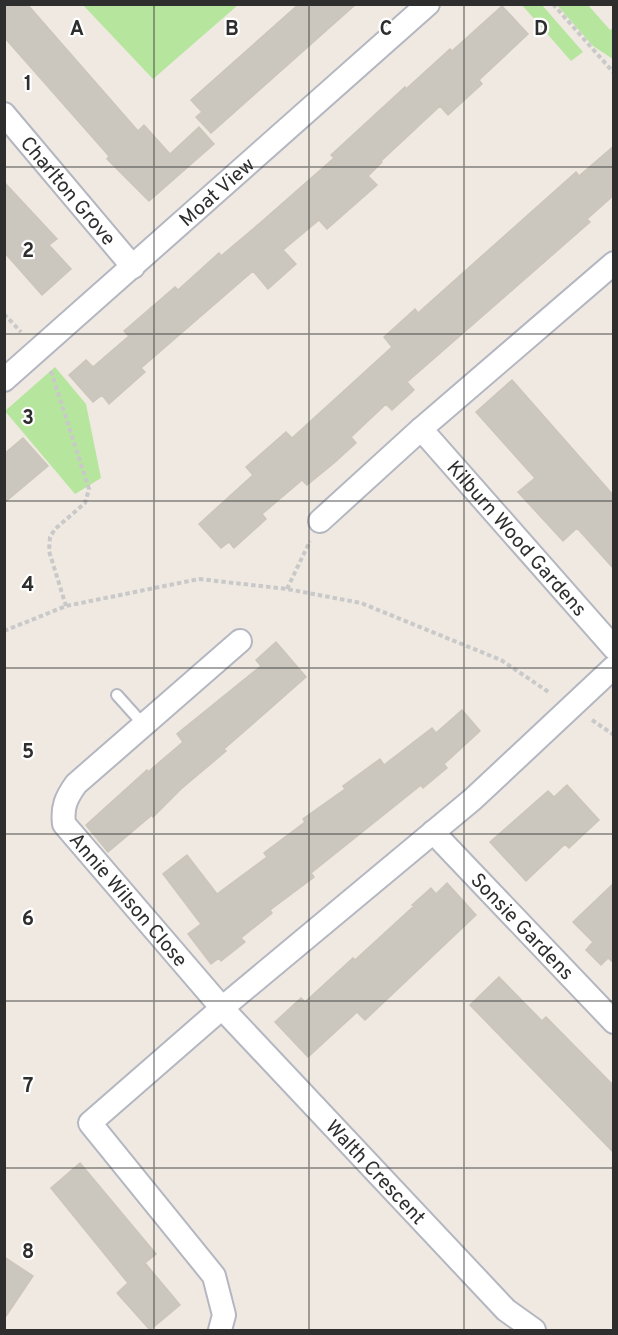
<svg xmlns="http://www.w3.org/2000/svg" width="618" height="1335" font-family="Overpass,sans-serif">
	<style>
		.green { fill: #b6e59e }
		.building { fill: #cbc7bf; stroke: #cbc5ba; stroke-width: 1.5 }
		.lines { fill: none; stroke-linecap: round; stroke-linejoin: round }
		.lane-casing { stroke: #b4b7c1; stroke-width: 14 }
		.street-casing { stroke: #b4b7c1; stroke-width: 26 }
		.path { stroke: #c9c9c9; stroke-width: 4; stroke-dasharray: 4.5 3; stroke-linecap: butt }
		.lane { stroke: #fff; stroke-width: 10 }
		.street { stroke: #fff; stroke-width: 22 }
		.grid { fill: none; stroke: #2e2e2e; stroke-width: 1.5; stroke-opacity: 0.55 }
		.labels { text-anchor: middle; stroke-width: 4.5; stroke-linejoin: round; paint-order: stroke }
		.street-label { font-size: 20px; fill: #2e2e2e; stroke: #fff }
		.grid-label { font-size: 20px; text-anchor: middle; font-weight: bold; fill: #2e2e2e; stroke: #fff; stroke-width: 4.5; stroke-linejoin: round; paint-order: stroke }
	</style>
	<rect width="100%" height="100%" fill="#efe9e1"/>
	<path class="green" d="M83 5H238L153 79Z
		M522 5H542L583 52 571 61Z
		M557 5H588L610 30 613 28V59L593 46Z
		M55 367 86 404 101 478 75 494 5 411Z"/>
	<path class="building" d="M4 4H27L138 131 144 125 170 154 199 127 214 144 149 201 107 159 109 156 4 37Z
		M299 4H356L211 133 196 117 202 112 191 100Z
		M502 6 528 34 479 80 482 84 448 115 440 106 381 161 382 162 368 176 377 185 327 229 319 220 283 250 296 264 268 289 253 271 141 368 145 372 109 404 102 395 93 402 69 375 86 360 93 367 129 336 124 331 175 287 178 290 219 253 221 256 260 223 334 158 331 155 405 87 406 89 450 49 452 51Z
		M614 146V195L587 219 590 222 407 382 414 390 392 410 386 404 351 437 356 443 334 463 307 485 302 480 262 514 266 519 234 548 229 542 221 548 199 524 253 475 246 467 286 432 292 438 392 347 384 337 415 309 418 313 576 172 579 176Z
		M4 182 57 239 49 245 71 269 42 295 4 252Z
		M512 380 614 496V569L577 528 563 541 518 492 535 478 476 412Z
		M23 438 48 466 4 503V454Z
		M276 642 306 677 224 749 226 751 181 789 153 817 152 815 108 852 86 825 147 770 148 772 183 742 177 734 261 666 256 660Z
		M462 710 480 731 444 764 447 768 423 788 421 785 311 873 314 877 270 910 272 913 241 938 245 942 221 961 219 958 211 964 188 934 201 924 163 874 187 855 217 894 267 857 264 853 305 822 303 819 345 789 343 786 380 759 384 765 432 728 436 733Z
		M567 785 599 820 569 848 565 844 526 881 490 842 548 791 554 797Z
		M447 883 476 915 365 1020 357 1012 308 1057 275 1022 301 998 305 1002 353 958 355 960 414 906 412 905 431 888 436 894Z
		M614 883V963L608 958 601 965 586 950 593 942 573 922Z
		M499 977 542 1021 546 1017 614 1086V1153L470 1005Z
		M80 1163 156 1254 145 1263 180 1305 150 1330 117 1293 128 1283 51 1188Z
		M4 1257 33 1276 4 1319Z"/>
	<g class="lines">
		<defs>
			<path id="lane" d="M117 695 143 724"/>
			<g id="street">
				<path id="s1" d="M4 114 133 267"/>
				<path id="s2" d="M614 263 421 429 614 648"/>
				<path id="s3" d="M4 380 428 4"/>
				<path d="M320 521 421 429"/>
				<path id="s4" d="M240 641 76 784C66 798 62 807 64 824L222 1008 506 1310 534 1330"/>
				<path id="s5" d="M433 832 614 1022"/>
				<path d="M220 1330 224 1315 214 1276 90 1123 222 1008 473 799 614 667"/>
			</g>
		</defs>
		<use href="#lane" class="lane-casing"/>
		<use href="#street" class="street-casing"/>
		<path class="path" d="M553 4 614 73
			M4 314 21 332
			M51 371 89 489 85 503 55 529 50 537 49 551 66 606
			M287 589 310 541
			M4 631 66 606 199 579 287 589 361 603 501 660 550 693
			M592 720 614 735"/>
		<use href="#lane" class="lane"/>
		<use href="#street" class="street"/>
	</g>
	<path class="grid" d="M154 4V1330M309 4V1330M464 4V1330M4 167H614M4 334H614M4 501H614M4 668H614M4 834H614M4 1001H614M4 1168H614"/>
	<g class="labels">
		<g class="street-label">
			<text dy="7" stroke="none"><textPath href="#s1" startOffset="100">Charlton Grove</textPath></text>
			<text dy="7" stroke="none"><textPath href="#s3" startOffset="284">Moat View</textPath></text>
			<text dy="7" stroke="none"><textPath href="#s2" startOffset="400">Kilburn Wood Gardens</textPath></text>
			<text dy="7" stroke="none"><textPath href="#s4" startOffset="360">Annie Wilson Close</textPath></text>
			<text dy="7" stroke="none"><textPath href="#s5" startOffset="130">Sonsie Gardens</textPath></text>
			<text dy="7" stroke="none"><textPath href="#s4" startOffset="728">Walth Crescent</textPath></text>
		</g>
	</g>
	<g class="grid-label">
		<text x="77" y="35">A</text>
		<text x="232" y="35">B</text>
		<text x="386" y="35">C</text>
		<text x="541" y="35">D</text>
		<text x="28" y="90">1</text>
		<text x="28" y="257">2</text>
		<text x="28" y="424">3</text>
		<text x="28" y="591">4</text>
		<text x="28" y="758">5</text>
		<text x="28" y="925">6</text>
		<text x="28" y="1092">7</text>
		<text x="28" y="1258">8</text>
	</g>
	<rect width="618" height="1335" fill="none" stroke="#2e2e2e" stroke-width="12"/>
</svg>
